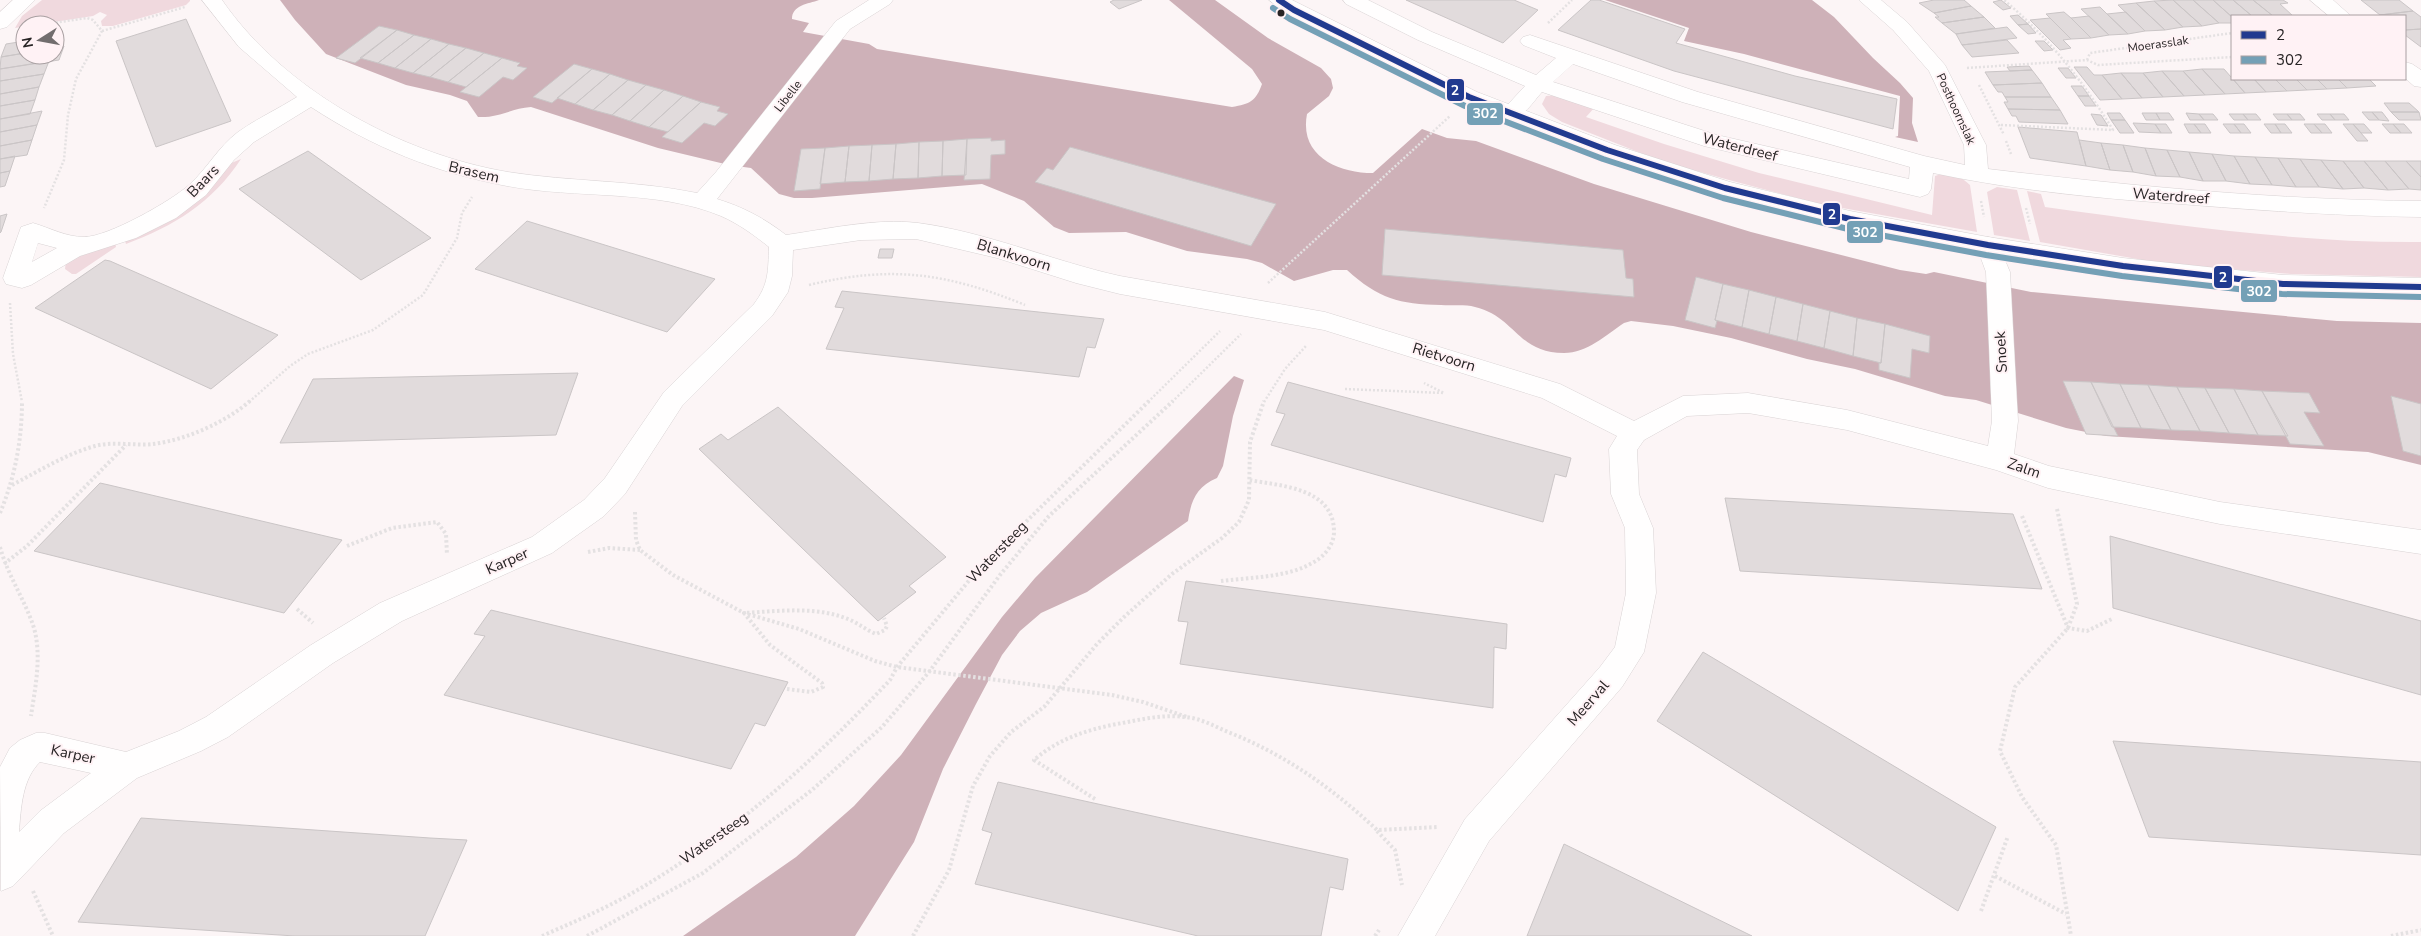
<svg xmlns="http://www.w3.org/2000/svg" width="2421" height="936" font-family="'Nunito Sans',sans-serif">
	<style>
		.green { fill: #f0d9de }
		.water { fill: #ceb1b8 }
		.building { fill: #e1dbdc; stroke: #cac5c6 }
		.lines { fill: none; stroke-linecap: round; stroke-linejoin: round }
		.minor-casing { stroke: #d9d3d4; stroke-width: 1 }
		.tertiary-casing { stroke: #d9d3d4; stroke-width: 1 }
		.path-far1 { stroke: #e4e1e2; stroke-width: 2.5; stroke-dasharray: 2 2; stroke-linecap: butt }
		.path { stroke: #e4e1e2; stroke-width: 4; stroke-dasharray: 2.5 2.5; stroke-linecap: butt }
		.minor { fill: #fffefe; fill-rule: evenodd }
		.tertiary { fill: #fffefe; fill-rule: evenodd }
		.bus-1-casing { stroke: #fff2f5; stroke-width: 9 }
		.bus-2-casing { stroke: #fff2f5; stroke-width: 9 }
		.bus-1 { stroke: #213a8f; stroke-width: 6 }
		.bus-2 { stroke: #74a0b6; stroke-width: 6 }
		.bus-dot { fill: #282425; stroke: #fff2f5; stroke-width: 2 }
		.labels { text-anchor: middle; stroke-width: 4; stroke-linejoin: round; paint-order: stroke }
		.far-street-label { font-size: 12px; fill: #282425; stroke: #fff2f5 }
		.street-label { font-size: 15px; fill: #282425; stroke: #fff2f5 }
		.line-badge { stroke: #fff2f5; stroke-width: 2 }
		.badge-label { font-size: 14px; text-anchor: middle; font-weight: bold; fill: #fff }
	</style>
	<rect width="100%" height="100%" fill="#fcf5f6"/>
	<path class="green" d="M42 0H190V1L186 5 113 26H102L101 21 107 15 100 12 93 16 15 28 22 16Z
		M1556 95 1595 107 1586 117 1664 144 1759 173 1932 215 1935 176C1950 171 1959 175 1970 185L1977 232 1820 204 1729 180 1661 161 1562 122 1549 114 1542 104 1546 96Z
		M241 159C212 203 174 226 126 244L124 238 229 164Z
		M1997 187 2017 190 2030 241 1994 235 1987 192Z
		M2027 191 2041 194 2045 207C2170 224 2295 243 2421 242V277L2291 274 2166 264 2040 242Z
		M115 242 116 247 76 274H72L65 269 66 260Z"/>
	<path class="water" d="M280 0H819C808 4 792 5 792 19L809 23 803 32 869 44 877 49 1232 107C1250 104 1256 101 1262 84L1252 69 1169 0H1215L1268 38 1321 68 1331 79 1333 88 1329 96 1307 114C1299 156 1338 173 1373 173L1422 129 1447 138 1476 141 1594 184 1751 232 1900 270 1926 274 1934 272 2031 292 2337 321 2421 323V465L2368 452 2106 436 2066 428 1976 400 1945 396 1855 369 1807 359 1731 338 1673 326 1631 321 1624 323C1606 335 1587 353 1564 353 1517 353 1516 317 1475 307 1465 304 1452 306 1441 305 1399 304 1379 299 1347 270H1333L1294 281 1262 263 1247 259 1187 251 1126 232 1069 233 1054 227 1024 201 982 184 812 198H794L779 194 751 168 729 165 658 148 531 107C512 108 500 118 478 117L467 101 450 95 406 85 326 54 295 20Z
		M1605 0H1812L1834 17 1873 58 1900 83 1913 98 1912 123 1918 142 1895 137 1898 136 1900 96 1744 54 1684 41 1689 28Z
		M1234 376 1244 380 1233 416 1223 466 1217 478C1196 487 1191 501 1188 521L1087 592 1041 613 1020 631 1002 655 976 704 943 769 914 842 855 936H683L796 857 854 806 901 755 1002 617 1035 578Z"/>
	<path class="building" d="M1114 0H1142L1119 9 1110 2Z
		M1406 0H1514L1538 10 1503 43Z
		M1591 0H1599L1685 29 1676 43 1795 76 1897 99 1893 129 1674 71 1558 30Z
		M1934 0H1964L1971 6 1934 13 1919 3Z
		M2001 0 2011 8 2003 10 1993 2Z
		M2173 0 2202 26 2183 27 2154 1Z
		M2173 0H2193L2219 23 2202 26Z
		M2193 0H2213L2232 17V23H2219Z
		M2213 0H2233L2252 16 2232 17Z
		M2233 0H2253L2273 16H2252Z
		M2253 0H2283L2288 3 2280 4 2293 16H2273Z
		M2361 0H2399L2413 11 2380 15Z
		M2154 1 2162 8 2183 27 2165 30 2136 3Z
		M2136 3 2165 30 2145 31 2118 5Z
		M1971 6 1984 17 1942 23 1935 17H1939L1934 13Z
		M2100 7 2107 14 2128 34 2109 35 2081 9Z
		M2413 11 2421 17V29L2405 30V16L2380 15Z
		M2064 12 2071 18 2091 38 2071 39 2046 14Z
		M2126 12 2145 31 2128 34 2107 14Z
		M2018 15 2028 24 2018 25 2010 16Z
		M2089 16 2109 35 2091 38 2071 18Z
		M1984 17 1995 28 1956 34 1942 23Z
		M2050 18 2071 39 2063 40 2071 48 2060 50 2030 20Z
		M186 19 231 121 156 147 116 41Z
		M2028 24 2036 33 2028 34 2018 25Z
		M379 26 397 30 355 63 336 58Z
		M2007 27 2017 38 1962 45 1956 34Z
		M2421 29V47L2405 35V30Z
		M397 30 414 35 378 63 360 58Z
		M414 35 431 39 395 68 378 63Z
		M431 39 449 44 413 73 395 68Z
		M2007 40 2019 53 1972 57 1962 45Z
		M25 41V53L1 57 6 44Z
		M2035 41H2044L2053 50 2044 51Z
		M449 44 466 48 430 77 413 73Z
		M64 46 59 60 0 69 1 57 25 53V55H55V47Z
		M466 48 484 53 448 82 430 77Z
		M484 53 502 58 466 87 448 82Z
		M502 58 520 63 517 66 527 68 513 80 503 77 479 97 460 92Z
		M49 61 44 74 0 81V69Z
		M574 64 592 69 552 103 533 97Z
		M2029 66 2032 70 2010 71 2007 67Z
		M2074 67H2087L2094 75H2102L2122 99 2100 100Z
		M2058 68H2068L2076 78H2066Z
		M592 69 610 74 575 104 557 98Z
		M2202 69H2224L2245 93 2225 94Z
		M2202 69 2225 94 2205 95 2183 71Z
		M2032 70 2042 83 1993 85 1985 72Z
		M2162 71 2184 96 2163 97 2143 73Z
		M2162 71H2183L2205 95 2184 96Z
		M2121 73 2142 98 2122 99 2102 75Z
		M2121 73H2143L2163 97 2142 98Z
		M44 74 39 87 0 94V81Z
		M610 74 628 80 593 110 575 104Z
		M2233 79H2254L2266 92 2245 93Z
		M2254 79H2275L2287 91 2266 92Z
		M2275 79H2296L2307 90 2287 91Z
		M2296 79H2317L2327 89 2307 90Z
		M2317 79H2338L2347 88 2327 89Z
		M2338 79H2369L2376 86 2347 88Z
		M628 80 646 85 612 115 593 110Z
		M2042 83 2051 97H2005L2002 92H1998L1993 85Z
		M646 85 664 90 630 121 612 115Z
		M2071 86H2082L2089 96H2078Z
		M39 87 35 100 0 106V94Z
		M664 90 683 96 649 127 630 121Z
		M683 96 701 102 668 132 649 127Z
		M2078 96H2089L2096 106H2085Z
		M2005 97H2051L2060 110 2008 109 2004 102H2008Z
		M35 100 30 114 0 119V106Z
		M701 102 720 107 717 111 728 114 715 126 704 123 682 143 662 137Z
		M2384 103H2409L2419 112H2391Z
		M2008 109 2060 110 2068 124 2019 122 2016 116H2012Z
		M42 111 37 125 0 132V119Z
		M2362 112H2372L2379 120H2369Z
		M2372 112H2382L2389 121 2379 120Z
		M2391 112H2419L2421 120H2399Z
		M2107 113H2120L2125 120H2111Z
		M2142 113H2156L2160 120H2146Z
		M2156 113H2169L2174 120H2160Z
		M2186 113 2199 114 2204 120H2190Z
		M2091 114 2101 115 2108 126 2097 125Z
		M2199 114H2213L2218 120H2204Z
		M2229 114H2243L2248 120H2234Z
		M2243 114H2256L2261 120H2248Z
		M2273 114H2287L2292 120H2278Z
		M2287 114H2300L2305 120H2292Z
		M2317 114H2330L2335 120H2322Z
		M2330 114H2344L2349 120H2335Z
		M2111 120H2125L2134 133H2120Z
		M2133 123 2155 124 2161 133 2139 132Z
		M2155 124H2166L2172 133H2161Z
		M2184 124H2194L2201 133H2189Z
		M2194 124H2205L2211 133H2201Z
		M2223 124H2234L2241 133H2230Z
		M2234 124H2244L2251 133H2241Z
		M2264 124H2275L2281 133H2271Z
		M2275 124H2285L2292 133H2281Z
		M2304 124H2314L2322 133H2311Z
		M2314 124H2325L2332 133H2322Z
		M2343 124H2353L2368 141H2357Z
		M2353 124H2364L2372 133H2361Z
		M2382 124H2393L2401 133H2390Z
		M2393 124H2404L2412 133H2401Z
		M37 125 32 140 0 146V132Z
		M2018 127 2077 132 2086 166 2030 158Z
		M991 138V141L1005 140V154L991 155 990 179 964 180 967 139Z
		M967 139 966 175 942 176 943 141Z
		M32 140 27 155 0 159V146Z
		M2079 140 2101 143 2110 170 2086 166Z
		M943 141 942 176 918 178 919 142Z
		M919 142 918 178 893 179 896 144Z
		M2101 143 2123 145 2133 172 2110 170Z
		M896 144 893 179 869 181 872 145Z
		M872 145 869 181 845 182 849 146Z
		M2123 145 2145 148 2156 176 2133 172Z
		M849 146 845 182 820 184 825 148Z
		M1070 147 1276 204 1251 246 1035 182 1047 168 1053 170Z
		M825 148 820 189 794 191 801 149Z
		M2145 148 2167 150 2180 177 2156 176Z
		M2167 150 2189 152 2203 181 2180 177Z
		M308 151 431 238 361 280 239 189Z
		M2189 152 2212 154 2226 181H2203Z
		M2212 154 2234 156 2250 184 2226 181Z
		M15 156 10 171 0 173V159Z
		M2234 156 2255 157 2272 185 2250 184Z
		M2255 157 2278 158 2296 187 2272 185Z
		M2278 158 2300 159 2319 187H2296Z
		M2300 159 2321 160 2343 189 2319 187Z
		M2321 160 2343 161 2364 188 2343 189Z
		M2343 161H2364L2388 190 2364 188Z
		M2364 161H2385L2409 189 2388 190Z
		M2385 161H2406L2421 177V190L2409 189Z
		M2406 161H2421V177Z
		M10 171 5 186 0 187V173Z
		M7 214 1 232 0 233V216Z
		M527 221 715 279 667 332 475 269Z
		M1385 229 1623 250 1626 278 1633 279 1634 297 1382 275Z
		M880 249H894L892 258H878Z
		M105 260 110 261 278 335 211 389 35 308Z
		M1696 277 1723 284 1715 320 1717 321 1715 328 1685 320Z
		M1723 284 1749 290 1742 327 1715 320Z
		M1749 290 1776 297 1769 334 1742 327Z
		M842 291 1104 319 1095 348 1087 347 1079 377 826 349 844 308 835 307Z
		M1776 297 1803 304 1797 341 1769 334Z
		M1803 304 1830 311 1824 348 1797 341Z
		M1830 311 1857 318 1853 356 1824 348Z
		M1857 318 1885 324 1881 363 1853 356Z
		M1885 324 1930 336 1929 353 1912 349 1910 378 1879 370V363H1881Z
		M578 373 556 435 280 443 313 379Z
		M2063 381 2091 382 2118 436 2086 434Z
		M1288 382 1571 458 1566 477 1555 474 1543 522 1271 445 1285 414 1276 412Z
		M2091 382 2120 384 2141 428 2112 427Z
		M2120 384 2148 385 2171 430 2141 428Z
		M2148 385 2177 387 2200 431 2171 430Z
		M2177 387 2205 388 2229 433 2200 431Z
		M2205 388 2234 389 2258 435 2229 433Z
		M2234 389 2262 391 2288 436 2258 435Z
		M2262 391 2309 393 2320 413 2304 412 2324 446 2290 444Z
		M2391 396 2421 404V456L2403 451Z
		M778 407 946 557 909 586 916 592 878 621 699 449 721 434 728 440Z
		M100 483 109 485 342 540 284 613 34 551Z
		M1725 498 2013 514 2042 589 1740 571Z
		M2110 536 2421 621V695L2113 608Z
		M1186 581 1507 624 1506 649 1494 647 1493 708 1180 664 1188 622 1178 621Z
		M491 610 788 682 765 726 755 723 731 769 444 695 485 636 474 634Z
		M1703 652 1996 827 1958 911 1657 721Z
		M2113 741 2421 762V855L2149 837Z
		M998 782 1348 859 1343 890 1330 887 1321 936H1198L975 884 992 833 982 830Z
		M141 818 430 838 467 840 425 936H295L78 922Z
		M1564 844 1752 936H1527Z"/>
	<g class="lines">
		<defs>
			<path id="minor" d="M13 0H35L7 27 0 29V12Z
				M202 0H222C284 90 401 154 508 172 571 182 634 180 697 193L716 172 836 21 869 0H893L890 4 850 29 717 199C743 207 764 218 786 235 828 229 875 218 918 223 987 232 1052 261 1120 276L1325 312 1560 384 1634 421 1683 396 1748 393 1847 410 1988 446 1992 421 1986 272 1976 245 1980 239 1988 237 1996 239 2010 272 2018 421 2014 454 2049 466 2220 502 2421 530V554L2220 524 2048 488 1996 470 1847 430 1748 413 1687 416 1644 440 1637 450 1639 494 1653 528 1656 593 1644 652 1622 687 1489 841 1435 936H1398L1465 819 1600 667 1615 647 1626 593 1625 528 1611 494 1609 449 1617 436 1542 398 1324 330 1120 294 1076 283 997 258 916 239 861 240 793 250 792 276 788 292 772 316 682 406 625 494 604 516 552 553 402 621 333 663 228 737 201 751 137 778 64 833 13 886 1 891 0 767 10 748 20 740 36 733H45L126 752 179 731 206 717 311 645 380 603 532 537 584 500 605 478 664 392 754 304C769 284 768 271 769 247 754 235 739 224 721 216 657 189 576 199 507 186 436 173 372 147 311 107L254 142 234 160 206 195 176 218 136 238 80 256 31 285 22 288 6 284 3 278 21 227 33 223C50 228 66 237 84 237 108 237 171 201 189 185 207 169 218 147 238 132 256 119 278 109 297 97L239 47ZM38 243 57 248 32 262ZM40 762 91 773 40 811 19 832C21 808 22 779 40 762Z
				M1343 0H1368L1432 32 1536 75 1556 58 1523 45 1520 41 1523 37 1530 35 1698 92 1924 156 1965 165 1964 145 1929 71 1893 30 1859 0H1881L1907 22 1945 65 1986 145 1988 169C2132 186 2276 200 2421 201V217C2345 216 2269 211 2193 205 2106 199 2018 191 1933 173L1931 189 1928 194 1920 197 1704 146 1542 92C1531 104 1521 123 1502 119L1499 114 1525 86 1418 40 1346 4ZM1573 64 1682 102 1910 167 1909 179 1717 135 1553 82Z
				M2310 0H2333L2351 16H2329Z
				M2405 62 2412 64 2421 70V87L2414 86 2405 78Z"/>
			<path id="tertiary" d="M1269 0H1292L1477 92 1615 145 1730 182 1850 211 1988 237 2123 258 2283 275 2421 278V296L2283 293 2123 274 1988 253 1850 227 1717 193 1599 155 1461 102 1287 14Z"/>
		</defs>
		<use href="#minor" class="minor-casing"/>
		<use href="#tertiary" class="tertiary-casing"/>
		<path class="path-far1" d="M1548 23 1572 0
			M40 25 87 18 93 20 102 31 76 79 68 115 64 160 44 208
			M102 31 185 7
			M2087 60 2090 53 2232 33
			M1967 68 2087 60 2098 65 2232 57
			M1979 85 2004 135
			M2001 125 2113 130C2083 81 2048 37 2004 0
			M2006 141 2011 154
			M1981 201 1984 217
			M2026 208 2030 224
			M1268 283 1450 116
			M809 285C892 265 947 273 1025 305
			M10 303 13 354 22 402
			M1345 389 1444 393 1424 383
			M249 402 290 366 308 354 373 330 423 295 457 238 462 213 472 197
			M1148 402 1220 331
			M1172 402 1241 334
			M1264 402 1285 369 1306 346"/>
		<path class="path" d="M12 485C39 471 66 454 95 446 113 441 135 446 153 444 186 440 226 422 250 401
			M2057 509 2077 604 2068 628 2015 687 2000 751 2022 797 2056 845 2071 936
			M635 512 636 540 640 550 673 575 744 613 799 629 875 661 897 667 1112 695 1143 702 1187 717
			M0 513C15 477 22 440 22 401
			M2022 516 2068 628 2087 631 2112 619
			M347 546 392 528 437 522 446 534 447 555
			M0 547C8 576 25 600 34 628 42 657 35 688 31 716
			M588 552 609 548 640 550
			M4 564 27 546 126 445
			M1221 581C1252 577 1287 578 1314 562 1325 556 1334 544 1334 532 1334 488 1282 486 1249 480
			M297 609 313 623
			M787 689 811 692 823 687 822 683 770 645 744 613C779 611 815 606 848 619 858 623 866 630 876 634L885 630 887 626 884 618
			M1095 799 1034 760C1058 739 1086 730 1117 724 1139 720 1162 714 1185 717 1200 718 1214 726 1228 732 1286 755 1332 788 1377 830L1438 827
			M1377 831 1395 850 1402 885
			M1995 876 2066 914
			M33 891 53 936
			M1981 911 2008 836
			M542 936C576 921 609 907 641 888 735 832 815 760 890 680L897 667 982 565 1149 401
			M587 936 703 873 812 790 882 727 929 672 1000 575 1049 516 1173 401
			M913 936 949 870 973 786 990 756 1011 732 1044 707 1097 644 1124 617 1172 574 1222 538 1239 522 1249 500 1250 442 1264 401
			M1375 936 1379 930
			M2391 936 2421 930"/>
		<use href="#minor" class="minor"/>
		<use href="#tertiary" class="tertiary"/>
		<defs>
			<path id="bus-1" d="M1279 0 1294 10 1469 97 1607 150 1725 188 1850 219 1988 245 2123 266 2283 284 2421 287"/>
			<path id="bus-2" d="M1273 8 1290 19 1465 106 1603 159 1723 198 1848 229 1986 255 2122 276 2282 294 2421 297"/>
		</defs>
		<use href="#bus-1" class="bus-1-casing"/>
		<use href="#bus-2" class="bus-2-casing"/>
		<use href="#bus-1" class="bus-1"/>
		<use href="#bus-2" class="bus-2"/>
	</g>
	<circle class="bus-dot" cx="1281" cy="13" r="4.5"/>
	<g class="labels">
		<g class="far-street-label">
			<text transform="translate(2158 44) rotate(-8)" y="4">Moerasslak</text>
			<text transform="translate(788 96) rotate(-52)" y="4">Libelle</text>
			<text transform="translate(1956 109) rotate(65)" y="4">Posthoornslak</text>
		</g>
		<g class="street-label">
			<text transform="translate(1740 147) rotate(14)" y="5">Waterdreef</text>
			<text transform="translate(474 172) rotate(13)" y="5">Brasem</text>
			<text transform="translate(203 181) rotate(-46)" y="5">Baars</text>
			<text transform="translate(2171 196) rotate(4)" y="5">Waterdreef</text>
			<text transform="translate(1014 255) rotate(17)" y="5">Blankvoorn</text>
			<text transform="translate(2001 352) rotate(-93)" y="5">Snoek</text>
			<text transform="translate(1444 357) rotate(17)" y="5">Rietvoorn</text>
			<text transform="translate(2024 468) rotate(19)" y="5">Zalm</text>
			<text transform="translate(997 552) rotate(-46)" y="5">Watersteeg</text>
			<text transform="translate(507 561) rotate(-24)" y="5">Karper</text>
			<text transform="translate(1588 703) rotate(-49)" y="5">Meerval</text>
			<text transform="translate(73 754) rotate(12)" y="5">Karper</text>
			<text transform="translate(714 838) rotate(-35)" y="5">Watersteeg</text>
		</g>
	</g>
	<g class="line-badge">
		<rect x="1446" y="78" width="19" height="24" rx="5" fill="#213a8f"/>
		<rect x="1466" y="102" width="38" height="24" rx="5" fill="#74a0b6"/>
		<rect x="1822" y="202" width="19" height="24" rx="5" fill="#213a8f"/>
		<rect x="1846" y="220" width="38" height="24" rx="5" fill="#74a0b6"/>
		<rect x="2213" y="265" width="20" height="24" rx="5" fill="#213a8f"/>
		<rect x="2240" y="279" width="38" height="24" rx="5" fill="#74a0b6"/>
	</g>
	<g class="badge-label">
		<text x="1455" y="95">2</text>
		<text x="1485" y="118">302</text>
		<text x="1832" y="219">2</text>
		<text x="1865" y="237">302</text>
		<text x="2223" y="282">2</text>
		<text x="2259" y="296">302</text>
	</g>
	<rect x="2231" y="15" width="175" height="65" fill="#fff2f5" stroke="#a9a0a2"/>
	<rect x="2241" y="31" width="25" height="8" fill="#213a8f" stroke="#a9a0a2"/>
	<text x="2276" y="40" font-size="15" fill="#282425">2</text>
	<rect x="2241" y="56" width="25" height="8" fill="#74a0b6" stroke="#a9a0a2"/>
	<text x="2276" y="65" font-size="15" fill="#282425">302</text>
	<g transform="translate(40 40) rotate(259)"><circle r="24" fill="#fff2f5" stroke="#a9a0a2"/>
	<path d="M0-4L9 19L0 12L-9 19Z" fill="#726d6e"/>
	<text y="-8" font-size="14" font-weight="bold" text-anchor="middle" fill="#282425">N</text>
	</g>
</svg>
